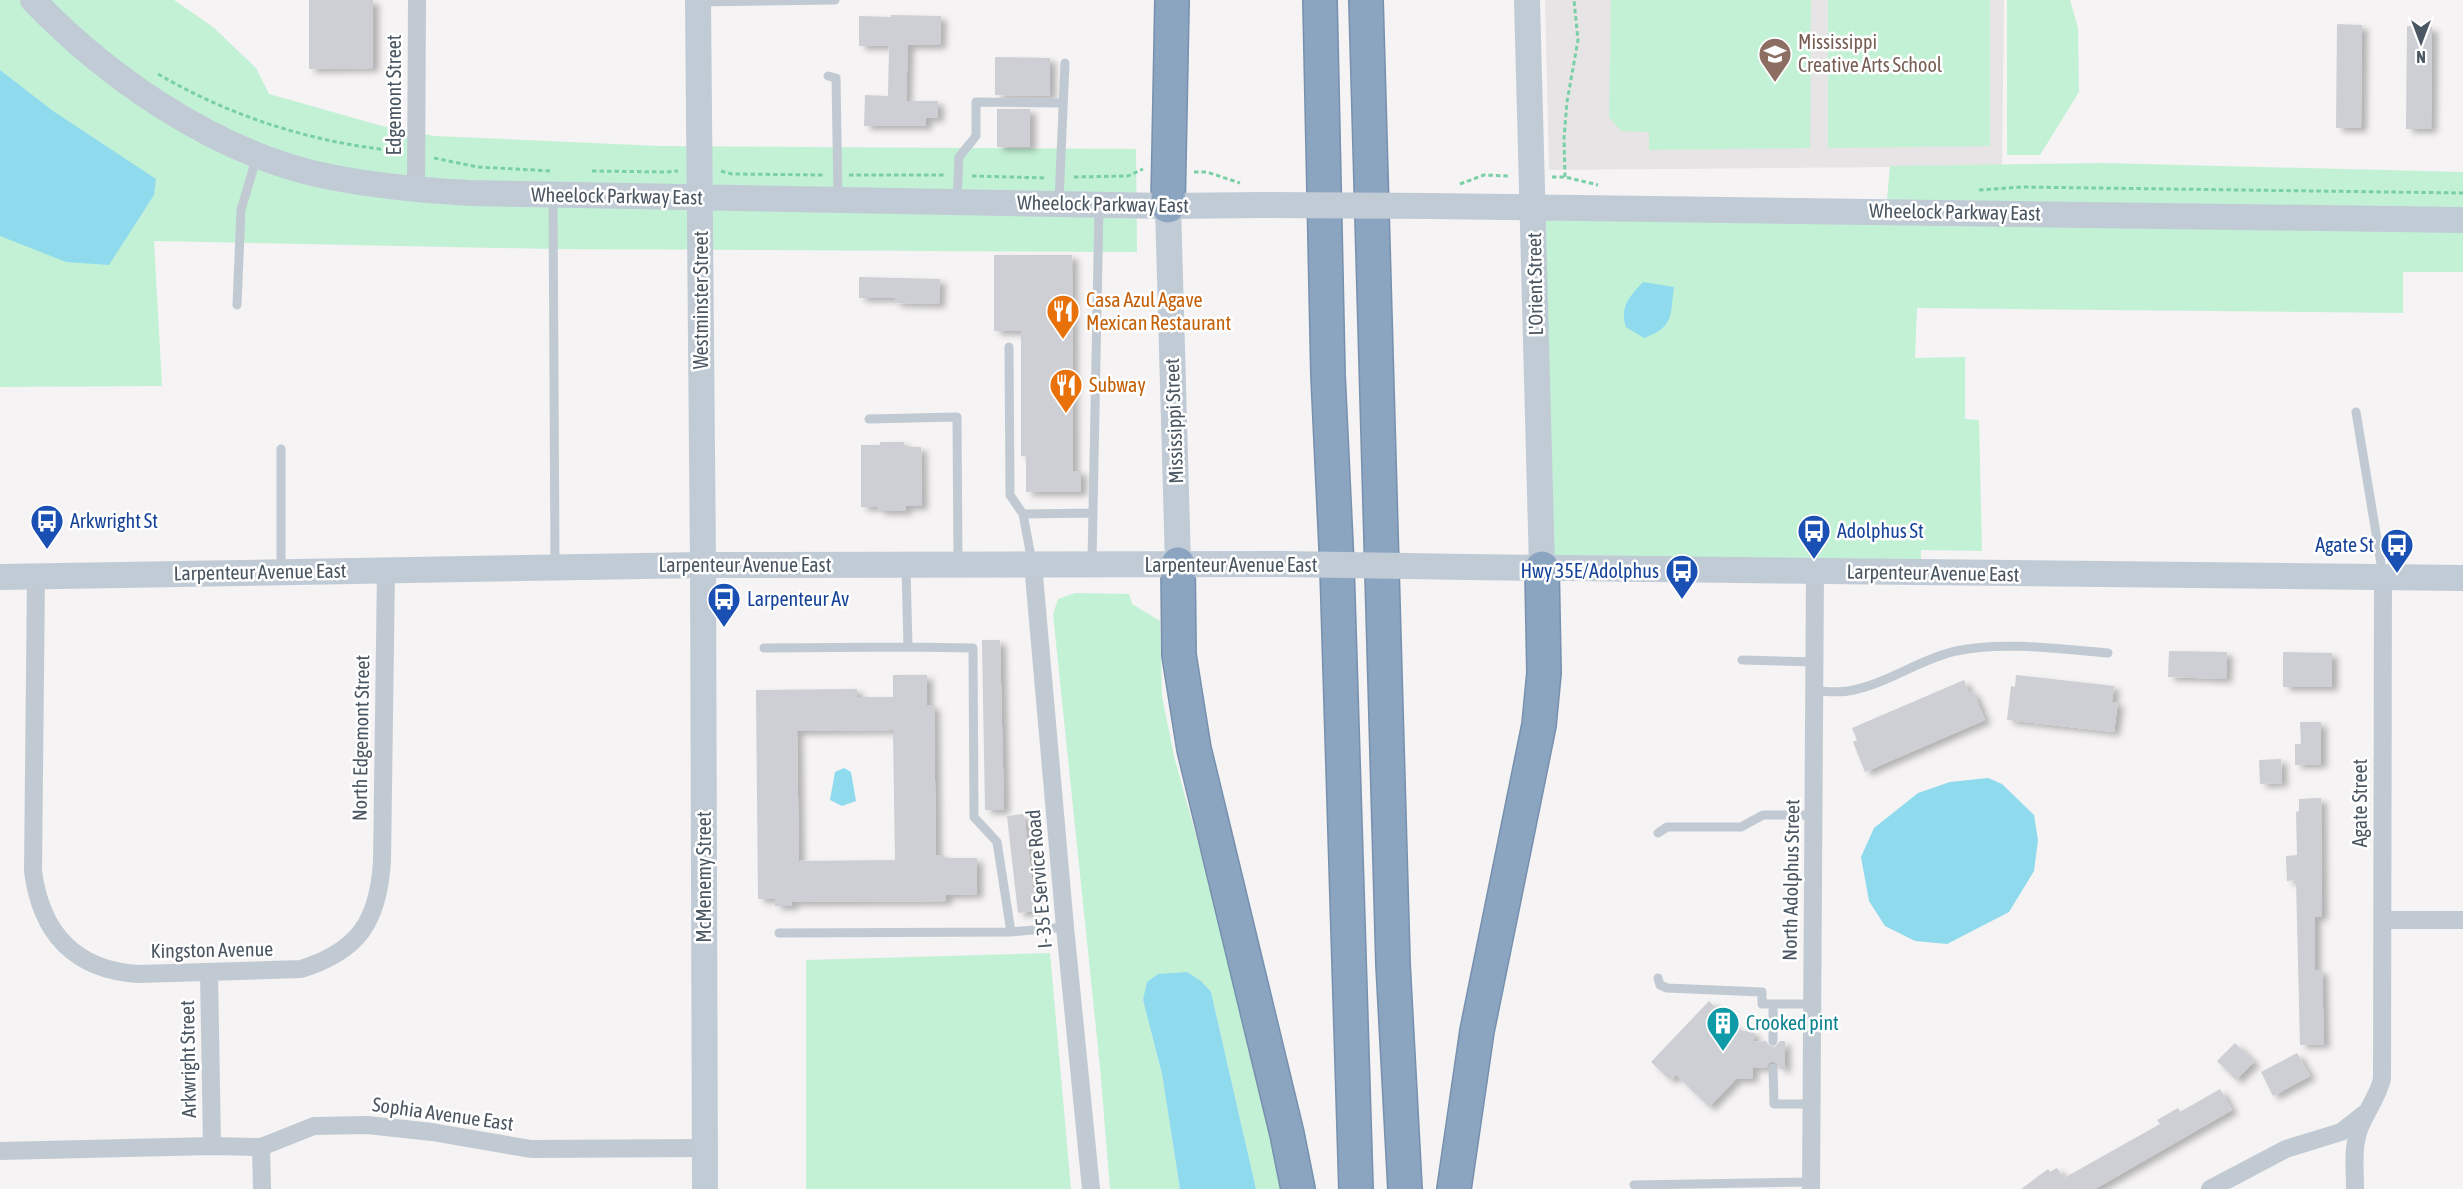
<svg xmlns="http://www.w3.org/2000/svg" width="2463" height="1189" font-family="'Asap Condensed',sans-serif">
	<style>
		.education { fill: #e6e4e5 }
		.green { fill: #c3f1d5 }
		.water { fill: #90daee }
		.building { fill: #cdcfd5; fill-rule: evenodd; filter: url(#shadow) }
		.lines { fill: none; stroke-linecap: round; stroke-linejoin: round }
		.highway-casing { stroke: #7690ad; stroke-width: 36 }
		.path { stroke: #7ad0a6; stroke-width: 3; stroke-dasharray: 4.5 3; stroke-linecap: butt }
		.lane { stroke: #c1cad2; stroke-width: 9 }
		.street { stroke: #c1cad2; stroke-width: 18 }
		.secondary { stroke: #c1cbd6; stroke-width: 26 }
		.highway { stroke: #8ba5c1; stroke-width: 33 }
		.secondary-bridge { stroke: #c1cbd6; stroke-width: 26 }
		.labels { text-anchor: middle; stroke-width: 5; stroke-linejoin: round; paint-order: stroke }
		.education-label { font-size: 20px; fill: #785e54; stroke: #fff; text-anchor: start }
		.street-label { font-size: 20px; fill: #4a5661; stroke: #fff }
		.food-label { font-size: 20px; fill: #c56008; stroke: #fff; text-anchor: start }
		.transit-label { font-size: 20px; fill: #164399; stroke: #fff; text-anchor: start }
		.culture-label { font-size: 20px; fill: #0d838f; stroke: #fff; text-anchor: start }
	</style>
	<defs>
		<filter id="shadow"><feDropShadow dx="6" dy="4" stdDeviation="3" flood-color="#0004"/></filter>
	</defs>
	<rect width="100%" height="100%" fill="#f5f3f3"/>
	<path class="education" d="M1545 0H2004L2002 166 1549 170Z"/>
	<path class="green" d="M0 0H174L213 27 256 68 269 94 382 126 434 136 660 146 1136 149 1137 252 553 249 154 241 162 386 0 387Z
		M1611 0H1811L1810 148 1649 150V132L1621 131 1609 117Z
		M1828 0H1990V146L1828 148Z
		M2007 0H2070L2078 28 2079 92 2040 155H2007Z
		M2103 163 2463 172V272H2403V313L1917 308 1915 358 1965 357V419L1979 420 1982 551 1921 550V573L1542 568 1534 208 1886 211 1890 166Z
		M1075 593 1129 594 1132 604 1160 621 1162 696 1174 756 1216 909 1287 1189H1256L1211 992 1143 1000 1162 1074 1180 1189H1110L1100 1067 1053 614 1058 599Z
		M1050 953 1071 1189H806V960Z"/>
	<path class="water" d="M0 70 53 111 156 179 154 195 109 265 66 262 0 236Z
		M1643 282 1674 287C1670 314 1675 327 1644 338L1626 327C1619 307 1630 296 1643 282Z
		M844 768 851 772 856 801 842 806 830 800 835 772Z
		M1988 778 2002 784 2034 815 2038 840 2034 871 2009 912 1947 944 1915 941 1885 926 1869 901 1861 857 1874 828 1918 793 1950 782Z
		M1187 972 1201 981 1211 992 1256 1189H1180L1162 1074 1143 1000 1147 982 1158 974Z"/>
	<path class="building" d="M309 0H373V68L309 69Z
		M891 15 941 16 940 45H908L906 101H938V118H926V126H864L865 95 888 96 889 46H859V16L891 17Z
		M2337 24 2362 25 2361 128H2336Z
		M2407 26 2432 27 2431 129H2406Z
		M995 57 1050 58V96L995 95Z
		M997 109H1030V147H997Z
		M994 255H1072L1073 471H1081V492H1026V456H1021V331H994Z
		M859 277 940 279 939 304 895 303V298H859Z
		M880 442H904V447H921L922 506H906V511H879L878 507H861V445H880Z
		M982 640H1000L1004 810H985Z
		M2169 651 2227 652 2226 679 2168 677Z
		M2283 652 2332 653V687H2283Z
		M893 675H927V705H934L936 855H943V858H977V894L946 895V901L792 902V906H775V899H758L756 690 857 689V697H893ZM893 730 895 860 799 861 797 731Z
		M2016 675 2114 686 2112 702H2118L2114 732 2007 720 2011 686 2015 687Z
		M1964 680 1969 693 1973 691 1985 720 1865 772 1853 742 1857 740 1852 728Z
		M2300 722H2321V764L2295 765V744H2301Z
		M2281 759 2282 783 2260 784 2259 760Z
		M2321 798 2322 916 2315 917V970H2322L2324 1044 2300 1045 2296 880 2287 881 2286 856 2297 855 2296 812 2299 811V799Z
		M1024 814 1036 911 1018 913 1007 816Z
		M1709 1001 1738 1030 1754 1032V1042L1766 1041 1769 1046 1774 1048 1780 1041H1785V1069H1780L1778 1064 1773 1061 1769 1063 1766 1068 1753 1067 1752 1079H1736L1709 1107 1676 1075 1670 1080 1651 1062Z
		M2235 1043 2254 1062 2236 1080 2217 1061Z
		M2297 1053 2310 1076 2273 1096 2261 1072Z
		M2220 1089 2232 1110 2095 1189H2021L2048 1169 2050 1172 2057 1168 2064 1178 2160 1124 2157 1120 2178 1108 2180 1112Z"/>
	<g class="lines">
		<defs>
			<path id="highway" d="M1320 0 1328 375 1337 567 1356 1189
				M1366 0 1393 964 1405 1189
				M1168 206 1172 0
				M1178 564 1179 655 1194 749 1287 1134 1298 1189
				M1454 1189 1477 1031 1539 725 1544 673 1542 568"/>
		</defs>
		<use href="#highway" class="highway-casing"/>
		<path class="path" d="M158 74C231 117 314 143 398 151
			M434 158 478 167 552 171
			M592 171 667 172 678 171
			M721 171 732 174 825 175
			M1194 172H1207L1240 183
			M849 175H945
			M972 176 1047 178
			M1074 177 1128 176 1143 169
			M1552 177H1565L1598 185
			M1565 177 1564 138 1567 102 1578 40 1574 0
			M1460 184 1484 175 1509 176
			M1979 190 2022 187 2463 193"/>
		<path class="lane" d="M700 2 835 0
			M828 76 836 78 838 198
			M553 195 555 565
			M957 201 959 157 976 136V102L1063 103
			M1059 201 1065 63
			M237 305 241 210 257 156
			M1009 347 1010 495 1023 514 1032 562
			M2356 412 2383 576
			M869 419 957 417 958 562
			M281 449V570
			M1023 514 1093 513
			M1092 562 1099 207
			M906 568 908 647 973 648 974 817 997 842 1011 932 1065 927
			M764 648 908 647
			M1742 660 1816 662
			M1816 691C1826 691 1838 693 1848 691 1886 685 1919 659 1956 651 2001 641 2062 649 2108 653
			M1658 833 1667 827H1741L1763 815H1815
			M779 933 1011 932
			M1658 978 1660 985 1667 988 1762 992V1004H1811
			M1773 1041V1004
			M1773 1068 1774 1104H1810
			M1634 1185 1811 1182"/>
		<path class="street" d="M416 190 417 0
			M1033 564 1065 927 1091 1189
			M36 576 33 871C41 933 74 970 138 974L301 969C359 951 378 921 382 862L386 570
			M2382 920H2463
			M209 972 212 1146
			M261 1147 262 1189
			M0 1151 212 1146 261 1147 314 1126 367 1125 432 1132 531 1149 704 1148
			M1811 1189 1815 572
			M2210 1189 2286 1149 2341 1132 2364 1114
			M2355 1189C2355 1168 2352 1147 2360 1127 2367 1110 2378 1096 2382 1079L2383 577"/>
		<path class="secondary" d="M33 0C106 76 208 147 312 173 363 185 416 190 469 193L1168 206 1260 205
			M698 0 703 565 705 1189
			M1527 0 1542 568
			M1168 206 1178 564
			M1430 206 2463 220
			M1468 567 2463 578
			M0 577 703 565 1283 564"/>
		<use href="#highway" class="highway"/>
		<path class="secondary-bridge" d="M1260 205 1430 206
			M1283 564 1468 567"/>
	</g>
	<defs>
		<symbol id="school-pin" viewBox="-11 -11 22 30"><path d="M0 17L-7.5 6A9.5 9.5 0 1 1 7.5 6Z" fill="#8d6e63" stroke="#fff"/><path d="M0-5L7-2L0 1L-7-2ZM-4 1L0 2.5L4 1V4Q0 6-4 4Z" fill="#fff"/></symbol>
		<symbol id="restaurant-pin" viewBox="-11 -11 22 30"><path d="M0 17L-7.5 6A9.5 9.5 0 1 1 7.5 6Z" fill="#e8710a" stroke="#fff"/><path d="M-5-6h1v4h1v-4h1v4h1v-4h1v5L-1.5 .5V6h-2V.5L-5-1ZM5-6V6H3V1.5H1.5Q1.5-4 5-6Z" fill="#fff"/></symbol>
		<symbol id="bus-pin" viewBox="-11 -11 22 30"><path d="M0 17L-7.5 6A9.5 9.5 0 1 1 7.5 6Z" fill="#1a4fb4" stroke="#fff"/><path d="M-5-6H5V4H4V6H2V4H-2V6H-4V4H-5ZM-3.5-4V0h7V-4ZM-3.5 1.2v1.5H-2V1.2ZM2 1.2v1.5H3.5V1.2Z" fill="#fff"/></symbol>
		<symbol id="building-pin" viewBox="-11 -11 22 30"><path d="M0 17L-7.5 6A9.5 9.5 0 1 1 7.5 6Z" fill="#0f9aa8" stroke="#fff"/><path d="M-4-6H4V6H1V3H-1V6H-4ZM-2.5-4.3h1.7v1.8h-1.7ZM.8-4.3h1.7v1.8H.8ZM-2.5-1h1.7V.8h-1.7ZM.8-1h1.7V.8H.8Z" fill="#fff"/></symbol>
	</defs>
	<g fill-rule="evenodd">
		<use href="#school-pin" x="1756" y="35" width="38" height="52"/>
		<use href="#restaurant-pin" x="1044" y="292" width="38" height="52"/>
		<use href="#restaurant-pin" x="1047" y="366" width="38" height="52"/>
		<use href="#bus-pin" x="28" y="502" width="38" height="52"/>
		<use href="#bus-pin" x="1795" y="512" width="38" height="52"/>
		<use href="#bus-pin" x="2378" y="526" width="38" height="52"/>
		<use href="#bus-pin" x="1663" y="552" width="38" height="52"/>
		<use href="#bus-pin" x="705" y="580" width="38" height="52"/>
		<use href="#building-pin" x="1704" y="1004" width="38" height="52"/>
	</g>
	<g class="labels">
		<g class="education-label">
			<text x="1798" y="49">Mississippi<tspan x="1798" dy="23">Creative Arts School</tspan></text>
		</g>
		<g class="street-label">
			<text transform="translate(394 95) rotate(-90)" y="7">Edgemont Street</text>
			<text transform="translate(617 196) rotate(1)" y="7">Wheelock Parkway East</text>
			<text transform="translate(1103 204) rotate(1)" y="7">Wheelock Parkway East</text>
			<text transform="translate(1955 212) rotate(1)" y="7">Wheelock Parkway East</text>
			<text transform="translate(1535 284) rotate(-91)" y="7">L'Orient Street</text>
			<text transform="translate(701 300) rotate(-90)" y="7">Westminster Street</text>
			<text transform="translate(1174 421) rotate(-92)" y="7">Mississippi Street</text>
			<text x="745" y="572">Larpenteur Avenue East</text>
			<text x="1231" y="572">Larpenteur Avenue East</text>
			<text transform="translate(260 572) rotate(-1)" y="7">Larpenteur Avenue East</text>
			<text transform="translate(1933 573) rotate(1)" y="7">Larpenteur Avenue East</text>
			<text transform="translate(361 738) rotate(-89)" y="7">North Edgemont Street</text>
			<text transform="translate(2360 803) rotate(-90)" y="7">Agate Street</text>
			<text transform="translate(704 877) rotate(-90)" y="7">McMenemy Street</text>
			<text transform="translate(1039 879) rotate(-95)" y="7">I- 35 E Service Road</text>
			<text transform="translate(1791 880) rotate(-89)" y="7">North Adolphus Street</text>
			<text transform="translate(212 950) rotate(-1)" y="7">Kingston Avenue</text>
			<text transform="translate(188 1059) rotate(-91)" y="7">Arkwright Street</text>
			<text transform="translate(443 1114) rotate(8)" y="7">Sophia Avenue East</text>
		</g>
		<g class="food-label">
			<text x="1086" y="307">Casa Azul Agave<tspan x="1086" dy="23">Mexican Restaurant</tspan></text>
			<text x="1089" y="392">Subway</text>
		</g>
		<g class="transit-label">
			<text x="70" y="528">Arkwright St</text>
			<text x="1837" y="538">Adolphus St</text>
			<text x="2374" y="552" text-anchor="end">Agate St</text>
			<text x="1659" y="578" text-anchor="end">Hwy 35E/Adolphus</text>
			<text x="747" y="606">Larpenteur Av</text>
		</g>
		<g class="culture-label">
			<text x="1746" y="1030">Crooked pint</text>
		</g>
	</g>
	<g transform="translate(2421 42) rotate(180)" stroke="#ffffff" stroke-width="4.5" paint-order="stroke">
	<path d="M0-4.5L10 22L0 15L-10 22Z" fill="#4a5661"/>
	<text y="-9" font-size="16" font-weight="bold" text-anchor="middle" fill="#4a5661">N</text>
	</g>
</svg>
